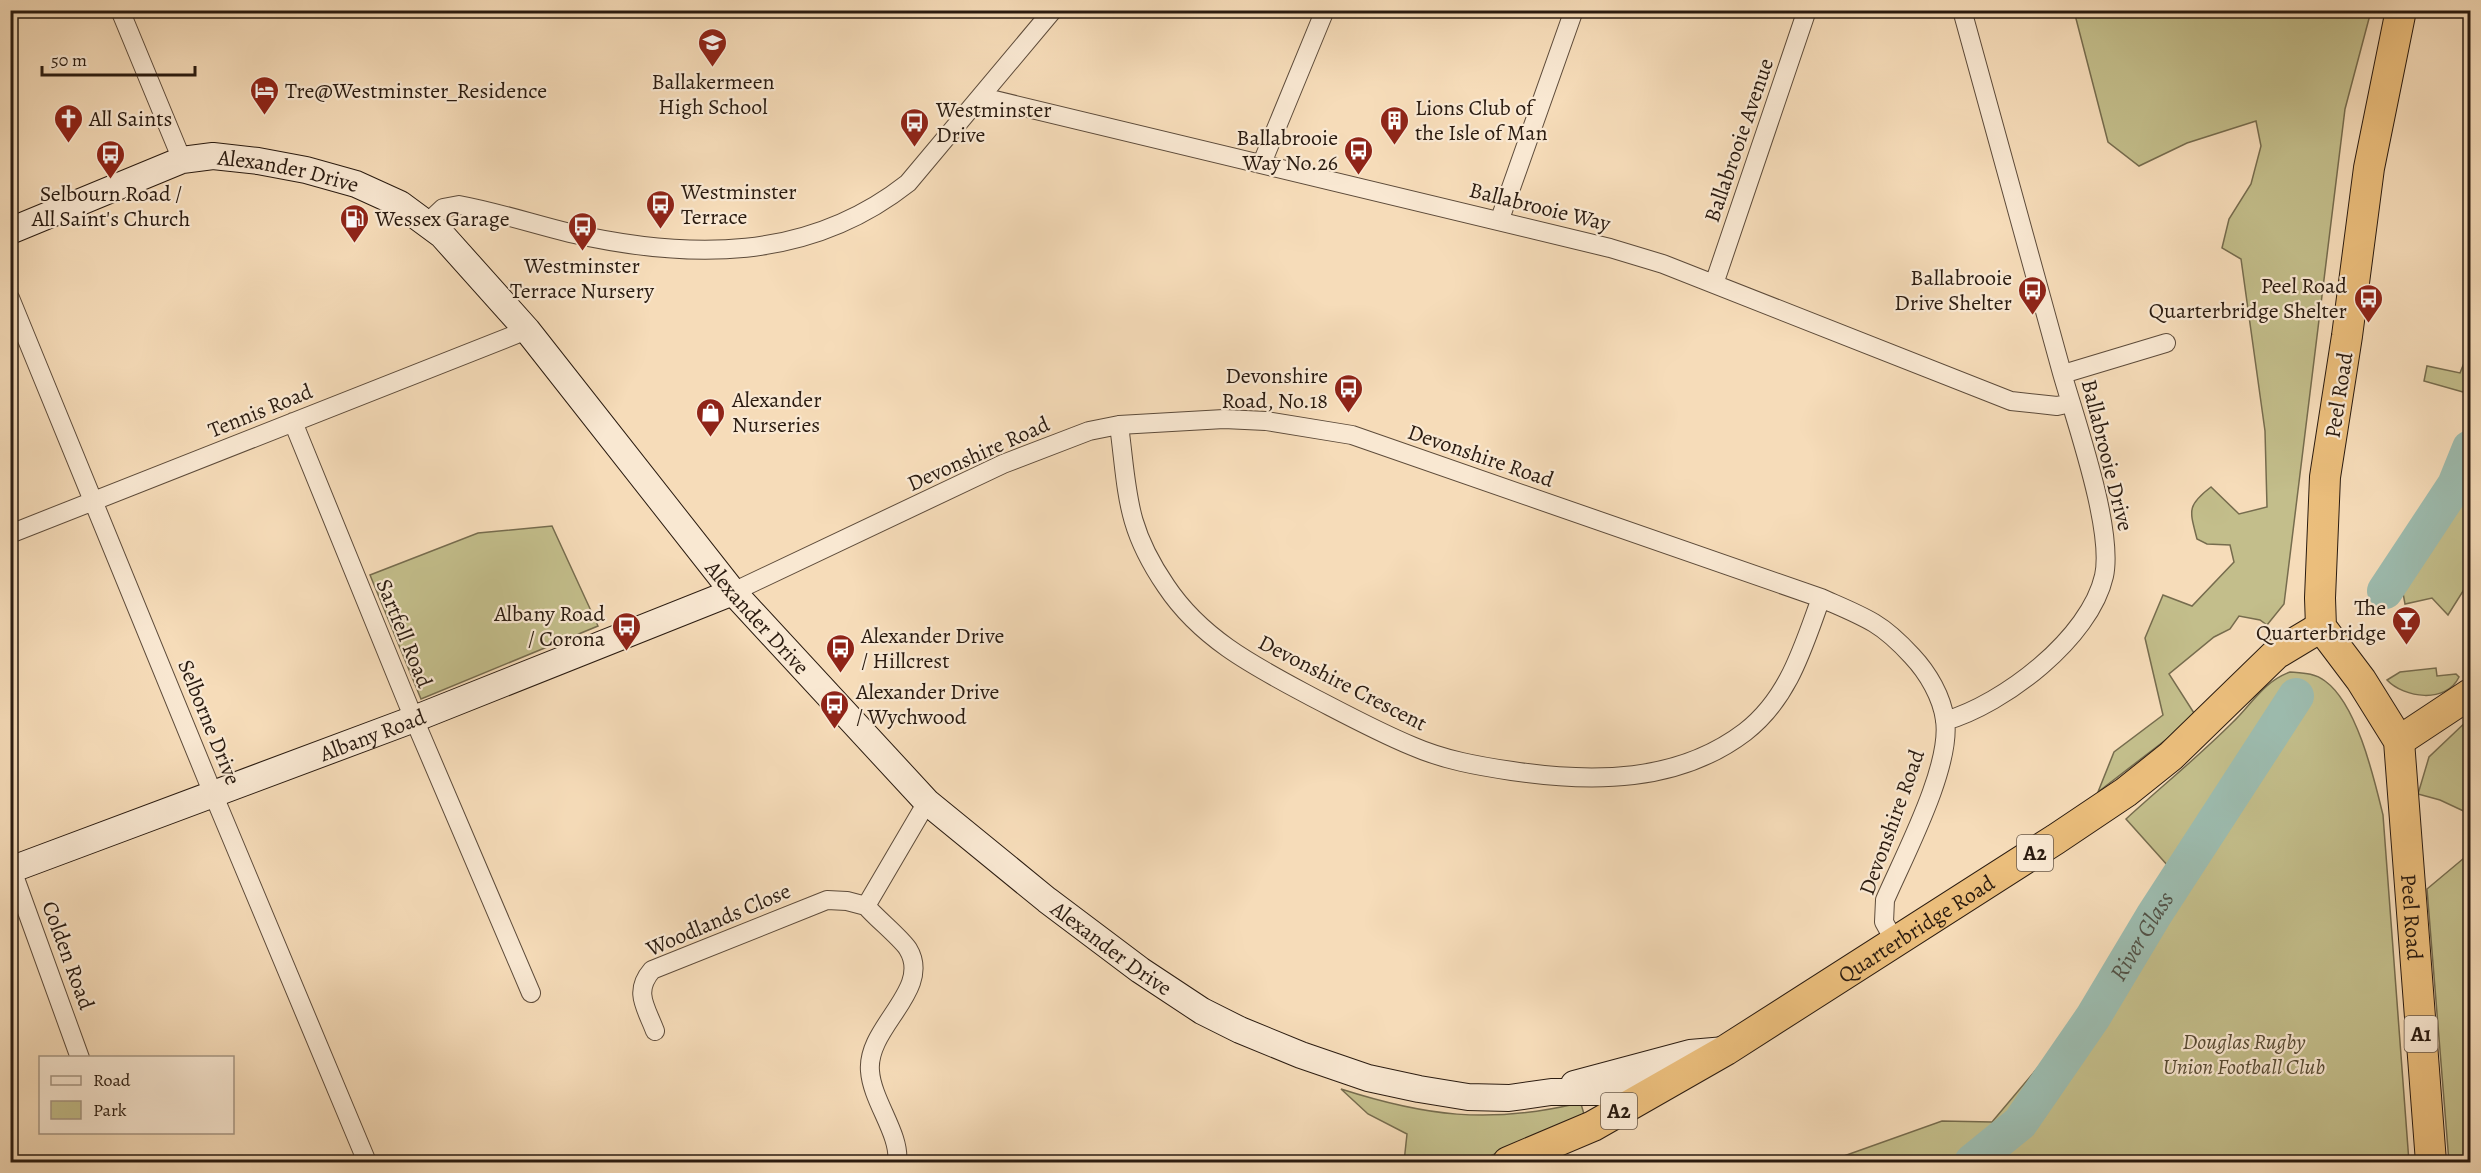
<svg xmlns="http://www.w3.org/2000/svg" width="2481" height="1173" font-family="Alegreya,serif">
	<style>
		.green { fill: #c3be8b; stroke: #766c4e; stroke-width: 1.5 }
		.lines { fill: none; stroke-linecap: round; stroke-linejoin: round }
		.river { stroke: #9dbcaf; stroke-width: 36 }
		.minor-casing { stroke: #5d4b3a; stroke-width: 20 }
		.secondary-casing { stroke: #2a1b10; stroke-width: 28 }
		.trunk-casing { stroke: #2a1b10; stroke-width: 32 }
		.minor { stroke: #f9e8d2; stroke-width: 18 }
		.secondary { stroke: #f9e8d2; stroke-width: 26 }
		.trunk { stroke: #ebbe7c; stroke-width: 30 }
		.labels { text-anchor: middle; stroke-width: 4.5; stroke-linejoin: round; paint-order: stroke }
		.shield { fill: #f9e8d2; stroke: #68584a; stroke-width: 1.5 }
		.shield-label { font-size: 21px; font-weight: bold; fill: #2a1b10 }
		.poi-label { font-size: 22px; fill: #2a1b10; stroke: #f9e8d2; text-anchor: start }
		.street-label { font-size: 22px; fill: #2a1b10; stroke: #f9e8d2 }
		.park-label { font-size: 22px; font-style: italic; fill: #584c35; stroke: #f9e8d2 }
		.water-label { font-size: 24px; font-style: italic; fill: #525348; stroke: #f9e8d2 }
	</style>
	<rect width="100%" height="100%" fill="#f6dcb9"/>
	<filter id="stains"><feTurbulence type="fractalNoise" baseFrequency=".00333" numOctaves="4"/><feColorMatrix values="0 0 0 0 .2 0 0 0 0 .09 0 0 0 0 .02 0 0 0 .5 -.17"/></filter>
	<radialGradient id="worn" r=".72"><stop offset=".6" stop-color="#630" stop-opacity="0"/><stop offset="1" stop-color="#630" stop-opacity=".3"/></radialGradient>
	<path class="green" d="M2074 11H2371L2345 109 2284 604 2267 625 2260 620 2239 616 2230 629 2214 637 2169 674 2194 713 2185 725 2098 792 2114 752 2163 715 2145 638 2163 595 2192 606 2234 562 2230 545 2207 544 2197 539C2190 511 2186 506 2211 487L2239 514 2267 507 2265 431 2241 259 2222 248 2229 219 2251 184 2261 146 2256 121 2187 143 2139 166 2108 142Z
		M2470 348V394L2424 381 2427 366 2460 373Z
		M2470 475V580L2448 615 2432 598 2405 604 2401 582Z
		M552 526 598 626 421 699 370 575 478 533Z
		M2436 668 2437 676 2456 674 2459 677C2446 704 2404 698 2387 680L2400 672Z
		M2290 672C2303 673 2315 673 2325 681 2357 704 2374 778 2383 815L2409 1162H1827L1942 1121 1992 1122 2163 919 2169 867 2126 819C2161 787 2198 757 2232 723 2252 704 2263 682 2290 672Z
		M2470 718V814L2440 800 2418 794 2429 757Z
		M2470 853V1162H2449L2427 889Z
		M1341 1089C1425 1116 1488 1124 1575 1104H1581L1584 1114 1477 1162H1404L1407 1134 1368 1114Z"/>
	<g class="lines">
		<g class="river">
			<path d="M2385 591 2455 485 2470 448"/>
			<path id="s1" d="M1972 1162 2020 1123 2093 1017 2154 915 2296 696"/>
		</g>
		<defs>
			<path id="minor" d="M120 10 182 160
				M982 97 1610 248 1663 264 2011 401 2057 406 2071 403
				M1262 163 1325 10
				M1500 219 1574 10
				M427 223 443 208 459 205C497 212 533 224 570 233 689 260 808 262 908 183L1053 10
				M1714 284 1807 10
				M10 298 209 784 367 1162
				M2063 374 2166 343
				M293 422 414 719 531 993
				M1119 425C1128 493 1125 526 1166 586 1202 640 1256 667 1312 697 1345 714 1378 732 1412 746 1444 760 1478 766 1512 771 1592 783 1678 783 1745 732 1789 698 1803 647 1821 598
				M10 534 527 330
				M733 592 1003 464 1089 431 1119 425 1224 419 1266 421 1352 435 1821 598C1839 606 1857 613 1874 623 1889 632 1901 644 1912 656 1928 673 1942 697 1945 720 1952 766 1904 856 1885 900L1884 922 1894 940
				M1945 721C2004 704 2090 638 2104 576 2114 530 2076 422 2062 373 2029 252 1996 131 1962 10
				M12 870 80 1058
				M655 1031C646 1007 633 992 652 970L827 900 847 901 866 906
				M897 1162C901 1135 872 1101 870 1071 866 1027 933 990 908 949 901 938 876 918 866 906L927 802"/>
			<g id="secondary">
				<path id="s2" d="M10 231 182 160 213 156 258 161 306 170 356 184 400 204 442 235 527 330 733 592 927 802 1047 900 1140 970 1202 1011 1240 1030 1301 1055 1368 1078 1419 1089 1468 1097 1509 1098 1551 1092H1633L1657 1087"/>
				<path id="s3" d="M10 870 414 719 733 592"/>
				<path d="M1574 1084 1690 1053 1725 1050"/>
			</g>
			<g id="trunk">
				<path id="s4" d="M2401 10 2369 168 2347 336 2325 477 2320 598 2321 627 2361 680 2399 741 2431 1162"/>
				<path d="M2399 741 2470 694"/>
				<path id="s5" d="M1508 1162 1593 1126 1726 1050 2056 839 2126 792 2171 756 2276 654 2321 627"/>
			</g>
		</defs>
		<use href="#minor" class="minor-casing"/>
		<use href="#secondary" class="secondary-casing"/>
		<use href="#trunk" class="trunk-casing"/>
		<use href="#minor" class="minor"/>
		<use href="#secondary" class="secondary"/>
		<use href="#trunk" class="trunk"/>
	</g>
	<defs>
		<symbol id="school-pin" viewBox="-11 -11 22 30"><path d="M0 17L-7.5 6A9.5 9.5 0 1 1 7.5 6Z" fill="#8f2418" stroke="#f9e8d2"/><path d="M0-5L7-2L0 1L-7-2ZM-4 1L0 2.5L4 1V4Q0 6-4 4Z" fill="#fff"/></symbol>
		<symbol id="hotel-pin" viewBox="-11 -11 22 30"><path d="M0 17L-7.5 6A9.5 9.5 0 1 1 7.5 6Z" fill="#8f2418" stroke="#f9e8d2"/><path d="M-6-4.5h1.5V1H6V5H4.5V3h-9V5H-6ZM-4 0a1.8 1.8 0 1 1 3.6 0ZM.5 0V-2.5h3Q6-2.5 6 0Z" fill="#fff"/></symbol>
		<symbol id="church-pin" viewBox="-11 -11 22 30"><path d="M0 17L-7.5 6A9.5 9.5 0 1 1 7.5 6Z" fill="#8f2418" stroke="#f9e8d2"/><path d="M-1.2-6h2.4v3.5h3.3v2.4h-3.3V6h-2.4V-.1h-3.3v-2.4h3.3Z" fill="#fff"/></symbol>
		<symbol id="building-pin" viewBox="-11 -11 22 30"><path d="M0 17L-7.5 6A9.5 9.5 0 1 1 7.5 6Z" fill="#8f2418" stroke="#f9e8d2"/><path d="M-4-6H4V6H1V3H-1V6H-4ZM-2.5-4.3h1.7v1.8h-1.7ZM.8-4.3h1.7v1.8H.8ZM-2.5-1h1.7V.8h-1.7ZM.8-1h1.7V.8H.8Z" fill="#fff"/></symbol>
		<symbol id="bus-pin" viewBox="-11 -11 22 30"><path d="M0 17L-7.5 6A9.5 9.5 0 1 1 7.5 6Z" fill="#8f2418" stroke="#f9e8d2"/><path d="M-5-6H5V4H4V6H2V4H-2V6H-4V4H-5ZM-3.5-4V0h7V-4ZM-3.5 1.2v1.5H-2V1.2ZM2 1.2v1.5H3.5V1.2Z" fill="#fff"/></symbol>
		<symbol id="fuel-pin" viewBox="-11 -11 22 30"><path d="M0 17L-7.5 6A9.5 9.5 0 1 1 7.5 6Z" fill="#8f2418" stroke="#f9e8d2"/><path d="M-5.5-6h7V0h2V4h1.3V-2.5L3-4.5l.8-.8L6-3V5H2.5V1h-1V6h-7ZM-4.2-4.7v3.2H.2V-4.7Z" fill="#fff"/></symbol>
		<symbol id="shop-pin" viewBox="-11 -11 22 30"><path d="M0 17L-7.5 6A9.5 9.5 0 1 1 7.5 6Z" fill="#8f2418" stroke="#f9e8d2"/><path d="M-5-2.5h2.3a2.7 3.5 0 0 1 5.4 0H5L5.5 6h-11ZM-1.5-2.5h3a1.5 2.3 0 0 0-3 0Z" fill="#fff"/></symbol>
		<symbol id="bar-pin" viewBox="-11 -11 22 30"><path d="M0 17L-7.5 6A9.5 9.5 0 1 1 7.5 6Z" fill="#8f2418" stroke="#f9e8d2"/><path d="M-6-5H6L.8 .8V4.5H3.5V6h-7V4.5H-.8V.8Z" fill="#fff"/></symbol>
	</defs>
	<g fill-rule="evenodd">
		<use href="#school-pin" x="696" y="26" width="33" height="45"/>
		<use href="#hotel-pin" x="248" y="74" width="33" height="45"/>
		<use href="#church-pin" x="52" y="102" width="33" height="45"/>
		<use href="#building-pin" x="1378" y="104" width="33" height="45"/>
		<use href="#bus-pin" x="898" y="106" width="33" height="45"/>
		<use href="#bus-pin" x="1342" y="134" width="33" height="45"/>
		<use href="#bus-pin" x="94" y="138" width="33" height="45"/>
		<use href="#bus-pin" x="644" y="188" width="33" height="45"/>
		<use href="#fuel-pin" x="338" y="202" width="33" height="45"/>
		<use href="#bus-pin" x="566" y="210" width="33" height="45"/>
		<use href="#bus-pin" x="2016" y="274" width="33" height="45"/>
		<use href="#bus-pin" x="2352" y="282" width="33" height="45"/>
		<use href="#bus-pin" x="1332" y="372" width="33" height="45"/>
		<use href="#shop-pin" x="694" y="396" width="33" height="45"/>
		<use href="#bar-pin" x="2390" y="604" width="33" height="45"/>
		<use href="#bus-pin" x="610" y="610" width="33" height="45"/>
		<use href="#bus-pin" x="824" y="632" width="33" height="45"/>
		<use href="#bus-pin" x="818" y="688" width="33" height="45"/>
	</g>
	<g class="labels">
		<g class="shield">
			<rect x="2017" y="835" width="36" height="36" rx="4.5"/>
			<rect x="2404.5" y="1016" width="33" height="36" rx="4.5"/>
			<rect x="1601" y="1093" width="36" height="36" rx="4.5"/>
		</g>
		<g class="shield-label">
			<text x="2035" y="860">A2</text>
			<text x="2421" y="1041">A1</text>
			<text x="1619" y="1118">A2</text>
		</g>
		<g class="poi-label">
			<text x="713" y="89" text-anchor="middle">Ballakermeen<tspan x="713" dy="25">High School</tspan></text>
			<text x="285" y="98">Tre@Westminster_Residence</text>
			<text x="1415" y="115">Lions Club of<tspan x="1415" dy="25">the Isle of Man</tspan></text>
			<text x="936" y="117">Westminster<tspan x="936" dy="25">Drive</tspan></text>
			<text x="89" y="126">All Saints</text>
			<text x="1338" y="145" text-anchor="end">Ballabrooie<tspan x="1338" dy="25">Way No.26</tspan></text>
			<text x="681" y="199">Westminster<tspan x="681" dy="25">Terrace</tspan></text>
			<text x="111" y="201" text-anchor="middle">Selbourn Road /<tspan x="111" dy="25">All Saint's Church</tspan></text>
			<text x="375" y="226">Wessex Garage</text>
			<text x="582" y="273" text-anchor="middle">Westminster<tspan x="582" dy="25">Terrace Nursery</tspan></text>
			<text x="2012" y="285" text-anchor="end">Ballabrooie<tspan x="2012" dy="25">Drive Shelter</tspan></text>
			<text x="2347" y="293" text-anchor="end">Peel Road<tspan x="2347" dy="25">Quarterbridge Shelter</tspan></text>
			<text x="1328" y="383" text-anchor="end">Devonshire<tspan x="1328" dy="25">Road, No.18</tspan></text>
			<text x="732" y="407">Alexander<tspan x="732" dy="25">Nurseries</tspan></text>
			<text x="2386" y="615" text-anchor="end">The<tspan x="2386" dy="25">Quarterbridge</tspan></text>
			<text x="605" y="621" text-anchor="end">Albany Road<tspan x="605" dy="25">/ Corona</tspan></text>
			<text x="861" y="643">Alexander Drive<tspan x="861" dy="25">/ Hillcrest</tspan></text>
			<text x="856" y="699">Alexander Drive<tspan x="856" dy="25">/ Wychwood</tspan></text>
		</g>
		<g class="street-label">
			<text transform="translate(1738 140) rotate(-71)" y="8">Ballabrooie Avenue</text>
			<text dy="8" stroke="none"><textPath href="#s2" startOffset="294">Alexander Drive</textPath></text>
			<text transform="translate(1540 206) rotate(14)" y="8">Ballabrooie Way</text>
			<text transform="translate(2338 395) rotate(-81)" y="8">Peel Road</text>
			<text transform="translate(260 410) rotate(-22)" y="8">Tennis Road</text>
			<text transform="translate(978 453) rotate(-24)" y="8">Devonshire Road</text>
			<text transform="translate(1481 455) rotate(19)" y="8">Devonshire Road</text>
			<text transform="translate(2108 455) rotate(76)" y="8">Ballabrooie Drive</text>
			<text dy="8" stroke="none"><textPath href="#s2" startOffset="960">Alexander Drive</textPath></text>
			<text transform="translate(405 633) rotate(68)" y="8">Sartfell Road</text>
			<text transform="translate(1343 682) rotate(27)" y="8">Devonshire Crescent</text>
			<text transform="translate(210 722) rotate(68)" y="8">Selborne Drive</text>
			<text dy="8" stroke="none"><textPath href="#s3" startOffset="387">Albany Road</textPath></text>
			<text transform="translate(1891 822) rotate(-70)" y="8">Devonshire Road</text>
			<text dy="8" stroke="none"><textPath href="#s4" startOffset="938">Peel Road</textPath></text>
			<text transform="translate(718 919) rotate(-23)" y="8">Woodlands Close</text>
			<text dy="8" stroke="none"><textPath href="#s5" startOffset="471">Quarterbridge Road</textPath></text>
			<text dy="8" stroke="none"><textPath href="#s2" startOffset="1446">Alexander Drive</textPath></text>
			<text transform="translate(69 955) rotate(70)" y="8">Colden Road</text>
		</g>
		<g class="park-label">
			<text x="2244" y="1049">Douglas Rugby<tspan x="2244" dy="25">Union Football Club</tspan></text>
		</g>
		<g class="water-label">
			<text dy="8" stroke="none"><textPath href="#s1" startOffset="285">River Glass</textPath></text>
		</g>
	</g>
	<rect width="2481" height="1173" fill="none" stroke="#f6dcb9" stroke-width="36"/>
	<rect x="12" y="12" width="2457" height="1149" fill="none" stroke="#2a1b10" stroke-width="3"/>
	<rect x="18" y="18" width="2445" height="1137" fill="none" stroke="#2a1b10" stroke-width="1.5"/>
	<rect x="39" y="1056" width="195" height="78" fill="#f9e8d2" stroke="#a69684" stroke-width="1.5"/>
	<rect x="51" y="1076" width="30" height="9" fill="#f9e8d2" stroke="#a69684" stroke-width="1.5"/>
	<text x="93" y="1086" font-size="18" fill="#2a1b10">Road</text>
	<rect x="51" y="1101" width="30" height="18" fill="#c3be8b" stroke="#a69684" stroke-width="1.5"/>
	<text x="93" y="1116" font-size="18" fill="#2a1b10">Park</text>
	<path d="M42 66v9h153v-9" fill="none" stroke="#2a1b10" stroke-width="3"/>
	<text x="51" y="66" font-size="18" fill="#2a1b10" stroke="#f9e8d2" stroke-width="4.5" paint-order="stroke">50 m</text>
	<rect width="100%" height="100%" filter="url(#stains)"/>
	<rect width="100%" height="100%" fill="url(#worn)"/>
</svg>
